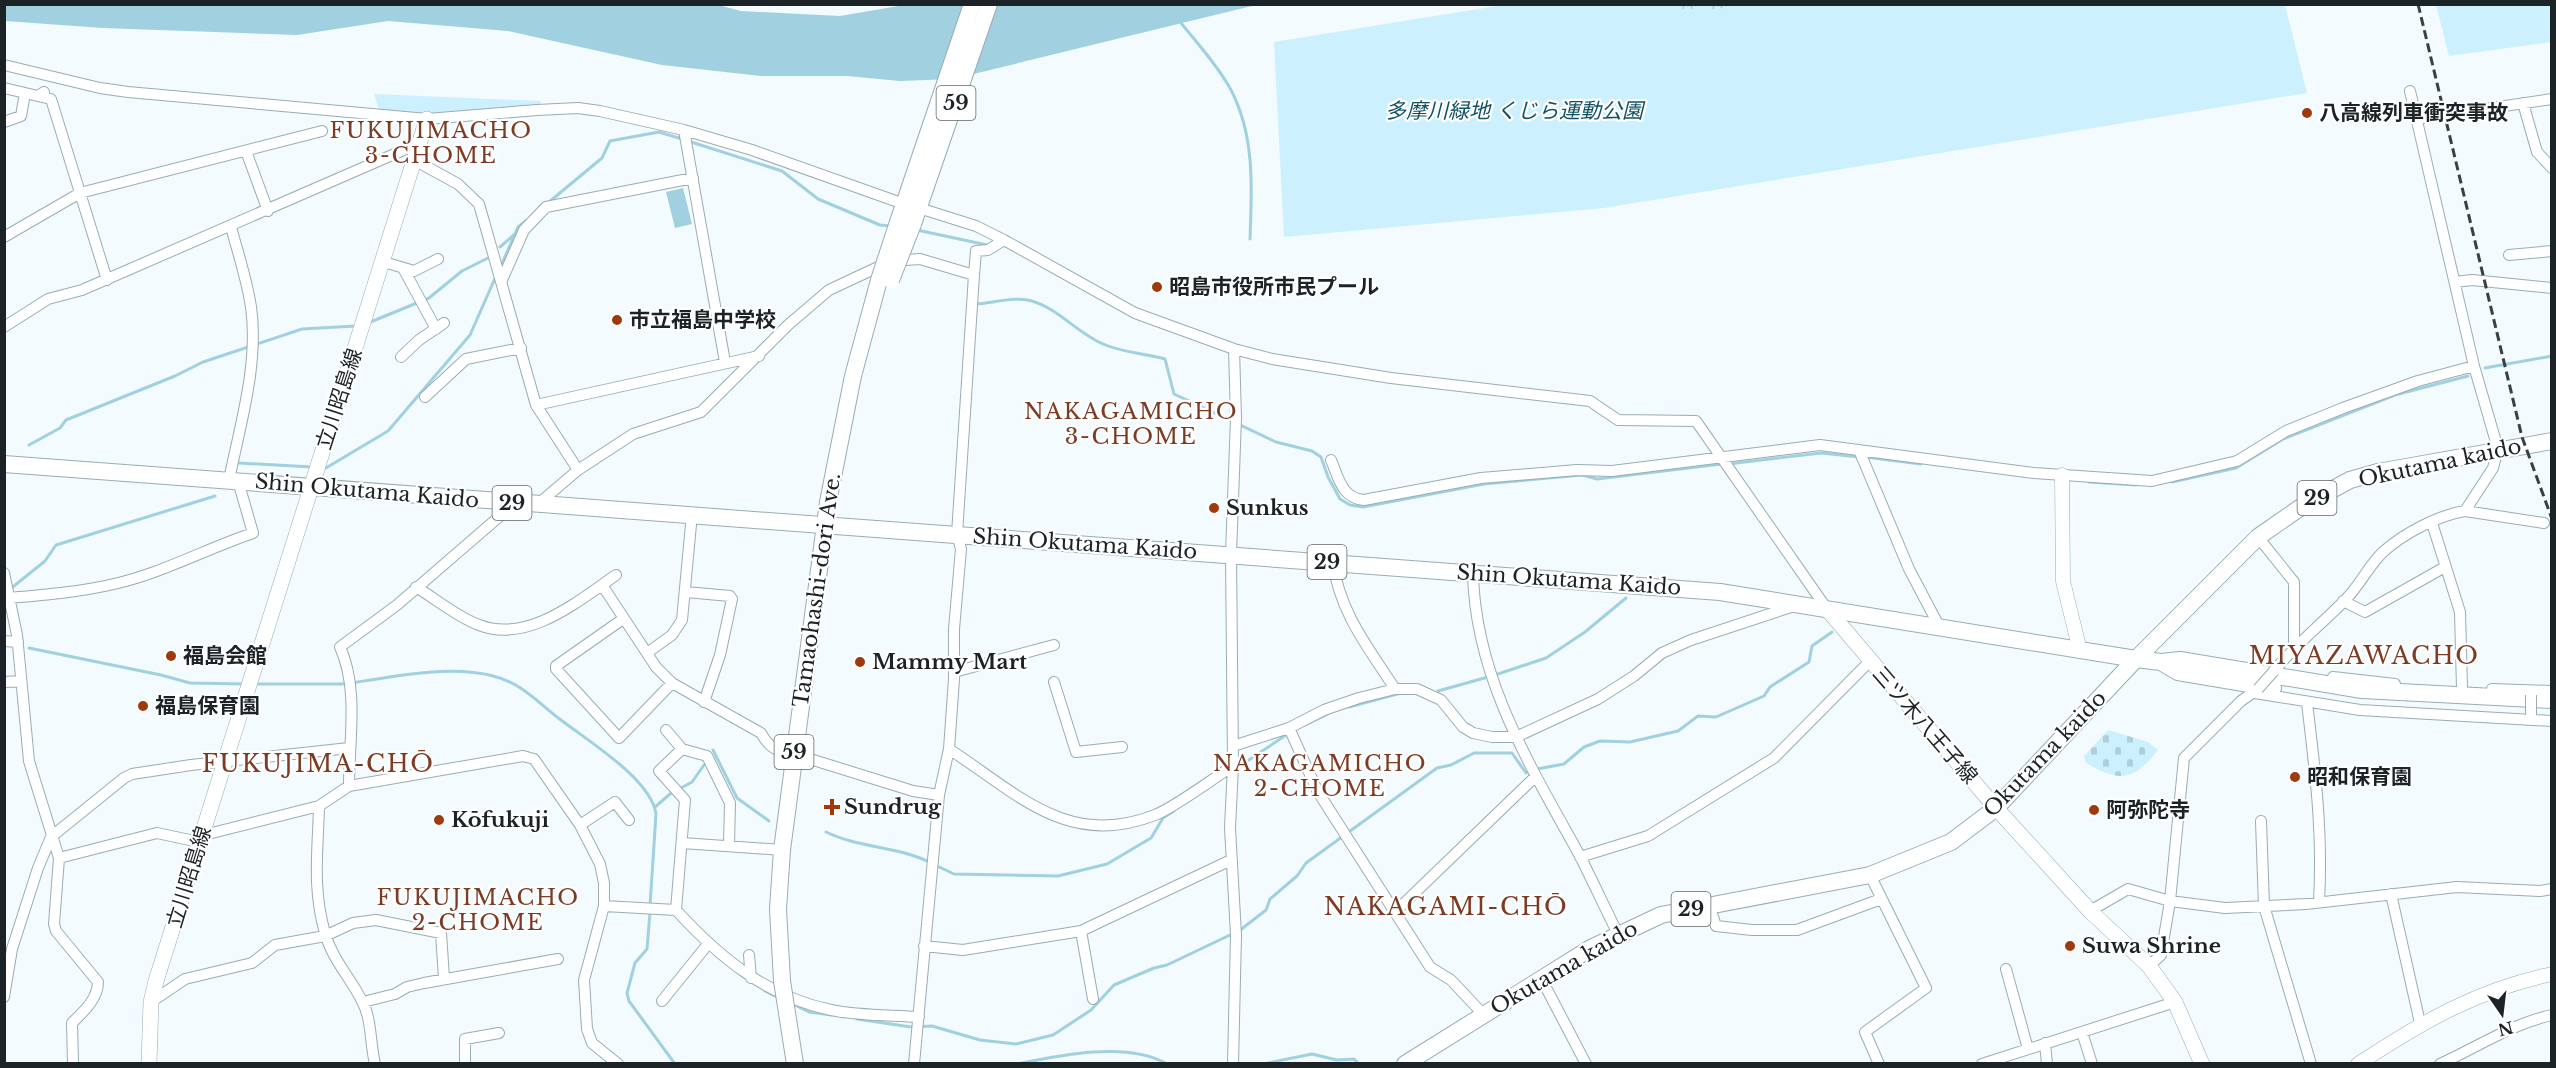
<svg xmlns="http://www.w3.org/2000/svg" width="2556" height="1068" font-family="'Libre Baskerville','Noto Sans JP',serif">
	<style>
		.green { fill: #ccf0fd }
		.forest { fill: url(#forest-crowns) }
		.cemetery { fill: url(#cemetery-stones) }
		.water { fill: #a1d0e0 }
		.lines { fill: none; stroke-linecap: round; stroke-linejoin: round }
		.stream { stroke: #a1d0e0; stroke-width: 3 }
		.minor-casing { stroke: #99adb3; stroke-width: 12 }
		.tertiary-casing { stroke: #99adb3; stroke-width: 15 }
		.secondary-casing { stroke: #99adb3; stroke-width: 16 }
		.primary-casing { stroke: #99adb3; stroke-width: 18 }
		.minor { stroke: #fff; stroke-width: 10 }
		.tertiary { stroke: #fff; stroke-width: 14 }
		.secondary { stroke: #fff; stroke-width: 15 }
		.primary { stroke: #fff; stroke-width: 16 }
		.rail { stroke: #394043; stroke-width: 3; stroke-dasharray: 9 4.5; stroke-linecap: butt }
		.minor-bridge-casing { stroke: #99adb3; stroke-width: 12; stroke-linecap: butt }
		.primary-bridge-casing { stroke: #99adb3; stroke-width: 18; stroke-linecap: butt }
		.minor-bridge { stroke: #fff; stroke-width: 10 }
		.primary-bridge { stroke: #fff; stroke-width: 16 }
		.poi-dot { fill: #9f3a0f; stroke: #fff; stroke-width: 2 }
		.labels { text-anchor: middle; stroke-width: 4.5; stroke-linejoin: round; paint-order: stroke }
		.shield { fill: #fff; stroke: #606567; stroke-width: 1.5 }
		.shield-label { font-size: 20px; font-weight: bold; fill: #1c2326 }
		.park-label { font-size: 21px; font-style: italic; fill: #115162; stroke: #fff }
		.poi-label { font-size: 21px; font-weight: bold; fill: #1c2326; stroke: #fff; text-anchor: start }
		.street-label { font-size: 21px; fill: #1c2326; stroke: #fff }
		.neighbourhood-label { font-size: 22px; letter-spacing: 1.5px; fill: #7e3b23; stroke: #fff }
		.quarter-label { font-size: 24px; letter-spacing: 1.5px; fill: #7e3b23; stroke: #fff }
	</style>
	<defs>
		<pattern id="forest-crowns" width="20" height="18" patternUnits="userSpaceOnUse" patternTransform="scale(1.5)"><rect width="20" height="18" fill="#ccf0fd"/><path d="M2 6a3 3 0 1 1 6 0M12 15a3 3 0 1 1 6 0" fill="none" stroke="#afced9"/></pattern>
		<pattern id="cemetery-stones" width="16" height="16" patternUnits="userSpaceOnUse" patternTransform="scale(1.5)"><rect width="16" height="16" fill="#ccf0fd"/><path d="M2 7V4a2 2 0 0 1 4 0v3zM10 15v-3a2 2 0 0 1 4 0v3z" fill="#afced9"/></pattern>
	</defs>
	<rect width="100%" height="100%" fill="#f3fbfe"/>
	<path class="green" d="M1509 4 2285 5 2307 93 1604 208 1284 237 1274 42Z
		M2436 5H2551V42L2449 56Z
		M374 94 541 101 540 105 431 115 379 110Z"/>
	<path class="forest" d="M1672 4H1743V5L1675 15Z"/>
	<path class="cemetery" d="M2108 730 2148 742 2158 750C2133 782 2119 782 2086 763L2084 756Z"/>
	<path class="water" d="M714 4 741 11 840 16 910 4 1256 5 953 79 900 81 847 76H761L662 65 508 31 388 21 297 35 103 28 5 21 4 5Z
		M683 188 692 224 675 228 666 192Z"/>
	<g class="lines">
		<path class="stream" d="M1181 23C1198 44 1218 66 1231 90 1255 136 1252 188 1250 239
			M688 141 782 171 818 199 880 225 890 226
			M549 202 602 158 610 141 659 132 682 139
			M917 230 987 245
			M500 247 515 234
			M500 268 518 227 527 220
			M976 304C992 303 1017 296 1032 301 1059 309 1077 333 1103 344 1123 353 1145 353 1165 359L1174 394 1232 421
			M368 323 429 298 462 271 488 258
			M2485 368 2552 356
			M1238 424 1276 442 1312 451 1321 457 1328 477 1340 499 1350 505 1363 507 1484 484 1582 475 1597 479 1722 464
			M29 445 60 428 66 420 175 376 203 362 302 329 356 326
			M1865 457 1921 464
			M239 463 312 467
			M1728 464 1821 453 1859 457
			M322 467 326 468 388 431 470 335 496 276
			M2089 482 2136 485
			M2172 482 2236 468 2283 439 2395 395 2468 376
			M9 590 45 561 56 545 215 496
			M29 648 161 675 190 683 244 684
			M1495 675 1546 658 1585 632 1626 598
			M352 683C395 676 451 665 493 676 522 683 538 703 561 720 588 741 651 779 656 814L650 906
			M254 684H346
			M1438 691 1488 677
			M1349 707 1401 693
			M1305 725 1326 715
			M713 750 737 798 769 821
			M1237 768 1289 733
			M1537 769 1564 764 1584 747 1600 741 1630 742 1678 731 1698 716 1716 717 1764 696 1770 687 1809 662 1812 646 1832 632
			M655 807 670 794 692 782 704 765
			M826 832C859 848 896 846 929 862
			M935 865 954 874 1058 876 1107 864 1151 838 1163 818 1174 811
			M650 912 647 949 635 963 627 993 629 1001 675 1064
			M1239 931 1266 910 1270 899 1297 876 1306 863 1437 768 1451 765 1474 753H1512L1526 773 1530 771
			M765 991 779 998
			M793 1004 809 1012 832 1015
			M857 1019 911 1027 932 1026 980 1040 1016 1044 1053 1035 1091 1010 1114 985 1154 968 1167 965 1230 935
			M1017 1064C1060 1055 1128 1041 1167 1064
			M1263 1064 1312 1054 1337 1060 1354 1059 1359 1064"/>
		<defs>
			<path id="minor" d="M4 65 100 88 128 92 427 119 537 110 578 108 600 111 684 130 752 150 904 204
				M4 88 38 96 44 92
				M2410 91 2474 366 2498 449 2493 468 2465 511
				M38 96 51 99 107 280
				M2523 103 2537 152 2552 168
				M2416 119 2552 99
				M4 122 21 116 25 93
				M684 130 725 362
				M246 151 268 211
				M416 161 458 184 479 204 536 405 578 470 538 504
				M919 208 976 226 1004 240 1135 313 1234 349 1272 359 1391 378 1590 401 1618 420 1696 421 1827 609
				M4 237 80 193 322 131
				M2509 255 2552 251
				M384 262 414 271 438 259
				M403 268 436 329
				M502 280 524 230 546 207 693 178
				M2455 282 2472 280 2552 288
				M4 327 48 299 82 290 422 142
				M401 357 419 340 444 323
				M425 397 466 359 521 348
				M536 405 759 356
				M1859 450 1909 569 1939 626
				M1331 460C1339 479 1342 498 1364 500L1481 478 1577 470 1612 471 1820 445 2034 473 2152 481 2237 461 2286 431 2343 408 2418 381 2474 366
				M578 470 633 434 701 412 788 325 829 290 891 261 920 259 974 275 976 251 988 250 1004 240
				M229 480C240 425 259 364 251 307 247 280 238 253 231 227
				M2432 523 2460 612 2462 688
				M2258 537 2294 582V647
				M1333 563C1340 613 1368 647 1395 689
				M4 573 17 635 29 761 59 858 54 924 56 931 98 982C98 999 83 1012 72 1023L73 1064
				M1473 573C1475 678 1531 767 1580 856 1593 882 1605 908 1618 934
				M602 585 656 667 672 683 761 733C769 748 778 752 794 754L913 791 939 795
				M416 587C436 599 457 617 479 625 528 644 578 601 616 575
				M686 592 730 596 732 599 720 655 704 702
				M9 598C44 595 80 592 114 584 162 573 206 549 253 533L238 481
				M2343 601 2365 612 2445 567
				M623 619 556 666V669L619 738 672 683
				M4 641 18 642
				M647 653 672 635 682 620 692 514
				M2274 671C2296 644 2322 624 2346 599 2360 585 2369 565 2383 552 2404 533 2439 515 2465 511L2544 523
				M954 672 1054 645
				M2333 677 2395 684
				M4 682 21 681
				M1054 682 1076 752 1122 747
				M2492 689 2552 691
				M2255 693 2360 710 2552 721
				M2307 703C2315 769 2323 833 2319 901
				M1289 728 1318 792 1430 967 1451 980 1483 1014
				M666 730 682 749
				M1233 746 1289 728 1324 710 1359 698 1395 689H1417L1441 700 1463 727 1473 733 1492 737H1516L1598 699 1634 676 1662 653 1691 640 1794 606
				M949 749C1018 794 1068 849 1155 815 1177 806 1212 779 1233 766
				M349 786C349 740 359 689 340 647L397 605 515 503
				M319 806C318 852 312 887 325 933 332 959 350 977 362 1001 372 1019 370 1044 375 1064
				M2261 821 2264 906 2311 1064
				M580 825 615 802 629 820
				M202 833 208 834 319 806 349 786 523 756 534 759 580 825 600 864 604 883V906L584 980 587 1029 592 1043 618 1064
				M682 843 782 850
				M1580 857 1648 836 1774 758 1870 661
				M59 858 157 833 199 842
				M1870 875 1926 988 1865 1032 1879 1064
				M2391 894 2420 1023
				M1709 905 1716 926 1752 930H1797L1881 899
				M604 906 676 910C719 957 767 997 831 1010 859 1016 890 1015 919 1017
				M676 910 685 800 659 771 682 749 707 756 730 803 729 845
				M1396 911 1535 777
				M2090 911 2128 889 2170 901 2225 908 2306 904 2457 887 2540 891 2552 889
				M1081 931 1093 999
				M924 946 963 950 1081 931 1231 860
				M749 955 751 978
				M2149 966 2161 955 2170 901 2184 758 2241 701 2258 689
				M2006 969 2028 1049
				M1541 978 1586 1064
				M4 997 12 949 38 868 51 837 124 778 132 774 191 765 349 748
				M662 1001 708 944
				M151 1002 185 979 252 963 275 945 325 936 353 923 376 920 441 933 444 978
				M363 1002 395 994 407 987 424 983 558 959
				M2082 1032 2092 1064
				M2045 1043 2047 1064
				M465 1064V1039L499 1033
				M914 1064 939 795 949 749 954 679V629L961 549 957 534 974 275
				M1233 1064 1236 935 1230 828 1233 766 1231 554 1236 418 1234 349
				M1982 1064 2175 1002
				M2440 1064C2478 1047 2511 1024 2552 1015"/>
			<path id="tertiary" d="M2062 475 2063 581 2080 651
				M2358 1064C2422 1022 2477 990 2552 974"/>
			<path id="secondary" d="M1827 609 1996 808 2090 911 2149 966 2175 1002 2202 1064
				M149 1064 151 1002 156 981 427 119"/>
			<path id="primary" d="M898 222 972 4
				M913 224 989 4
				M4 464 1720 592 2136 659 2161 662 2180 660 2362 690 2552 700
				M2161 662 2178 672 2273 688
				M782 981 778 909 782 850 828 502 853 376 879 280
				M1405 1064 1591 948 1661 915 1870 875 1951 842 1996 808 2136 659 2258 537 2304 505 2350 480 2378 472 2552 441"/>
		</defs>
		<use href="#minor" class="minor-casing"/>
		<use href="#tertiary" class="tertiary-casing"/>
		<use href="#secondary" class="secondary-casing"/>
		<use href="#primary" class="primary-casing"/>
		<use href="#minor" class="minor"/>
		<use href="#tertiary" class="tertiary"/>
		<use href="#secondary" class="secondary"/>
		<use href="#primary" class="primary"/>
		<path class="rail" d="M2418 4 2522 437 2552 519"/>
		<defs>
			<path id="minor-bridge" d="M2258 689 2274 671
				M2531 715V695"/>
			<path id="primary-bridge" d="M879 280 898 222
				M891 280 913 224
				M782 981 795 1064"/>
		</defs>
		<use href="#minor-bridge" class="minor-bridge-casing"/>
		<use href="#primary-bridge" class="primary-bridge-casing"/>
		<use href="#minor-bridge" class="minor-bridge"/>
		<use href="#primary-bridge" class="primary-bridge"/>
	</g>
	<g class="poi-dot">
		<circle cx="2307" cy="113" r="6"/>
		<circle cx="1157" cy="287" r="6"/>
		<circle cx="617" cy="320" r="6"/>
		<circle cx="1214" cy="508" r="6"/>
		<circle cx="171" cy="656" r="6"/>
		<circle cx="860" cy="662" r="6"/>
		<circle cx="143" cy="706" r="6"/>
		<circle cx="2295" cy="777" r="6"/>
		<path d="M829 798h6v6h6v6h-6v6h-6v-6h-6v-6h6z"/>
		<circle cx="2094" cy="810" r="6"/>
		<circle cx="439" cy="820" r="6"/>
		<circle cx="2070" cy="946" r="6"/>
	</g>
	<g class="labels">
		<g class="shield">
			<rect x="936.5" y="86" width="39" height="34" rx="4.5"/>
			<rect x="2297.5" y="481" width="39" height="34" rx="4.5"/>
			<rect x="492.5" y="486" width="39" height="34" rx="4.5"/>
			<rect x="1307.5" y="545" width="39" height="34" rx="4.5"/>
			<rect x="774.5" y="735" width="39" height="34" rx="4.5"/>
			<rect x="1671.5" y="892" width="39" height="34" rx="4.5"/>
		</g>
		<g class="shield-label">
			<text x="956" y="110">59</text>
			<text x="2317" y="505">29</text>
			<text x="512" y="510">29</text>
			<text x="1327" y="569">29</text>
			<text x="794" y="759">59</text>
			<text x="1691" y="916">29</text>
		</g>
		<g class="park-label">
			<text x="1514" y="118">多摩川緑地 くじら運動公園</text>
		</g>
		<g class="poi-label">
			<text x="2319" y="120">八高線列車衝突事故</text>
			<text x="1169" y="294">昭島市役所市民プール</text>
			<text x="629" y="327">市立福島中学校</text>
			<text x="1226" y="515">Sunkus</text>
			<text x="183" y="663">福島会館</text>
			<text x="872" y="669">Mammy Mart</text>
			<text x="155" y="713">福島保育園</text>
			<text x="2307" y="784">昭和保育園</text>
			<text x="844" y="814">Sundrug</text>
			<text x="2106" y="817">阿弥陀寺</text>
			<text x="451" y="827">Kōfukuji</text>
			<text x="2082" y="953">Suwa Shrine</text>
		</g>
		<g class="street-label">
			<text transform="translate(339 399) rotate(-72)" y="7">立川昭島線</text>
			<text transform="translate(2440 463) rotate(-12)" y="7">Okutama kaido</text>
			<text transform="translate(367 491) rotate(5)" y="7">Shin Okutama Kaido</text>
			<text transform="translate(1085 544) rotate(4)" y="7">Shin Okutama Kaido</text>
			<text transform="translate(1569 580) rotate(4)" y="7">Shin Okutama Kaido</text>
			<text transform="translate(817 590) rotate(-82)" y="7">Tamaohashi-dori Ave.</text>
			<text transform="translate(1925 725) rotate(49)" y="7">三ツ木八王子線</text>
			<text transform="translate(2045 754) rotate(-46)" y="7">Okutama kaido</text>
			<text transform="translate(189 877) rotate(-73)" y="7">立川昭島線</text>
			<text transform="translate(1564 968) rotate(-30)" y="7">Okutama kaido</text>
		</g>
		<g class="neighbourhood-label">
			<text x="431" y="138">FUKUJIMACHO<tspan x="431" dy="25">3-CHOME</tspan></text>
			<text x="1131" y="419">NAKAGAMICHO<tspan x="1131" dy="25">3-CHOME</tspan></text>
			<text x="1320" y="771">NAKAGAMICHO<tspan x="1320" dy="25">2-CHOME</tspan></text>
			<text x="478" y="905">FUKUJIMACHO<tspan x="478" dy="25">2-CHOME</tspan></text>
		</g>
		<g class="quarter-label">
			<text x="2364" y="664">MIYAZAWACHO</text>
			<text x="318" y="772">FUKUJIMA-CHŌ</text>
			<text x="1446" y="915">NAKAGAMI-CHŌ</text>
		</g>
	</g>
	<rect width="2556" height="1068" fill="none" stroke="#1c2326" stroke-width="12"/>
	<g transform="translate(2502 1014) rotate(166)" stroke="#ffffff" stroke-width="4.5" paint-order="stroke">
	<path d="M0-4.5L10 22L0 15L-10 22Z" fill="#1c2326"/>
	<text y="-9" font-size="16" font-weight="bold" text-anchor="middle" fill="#1c2326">N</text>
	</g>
</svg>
